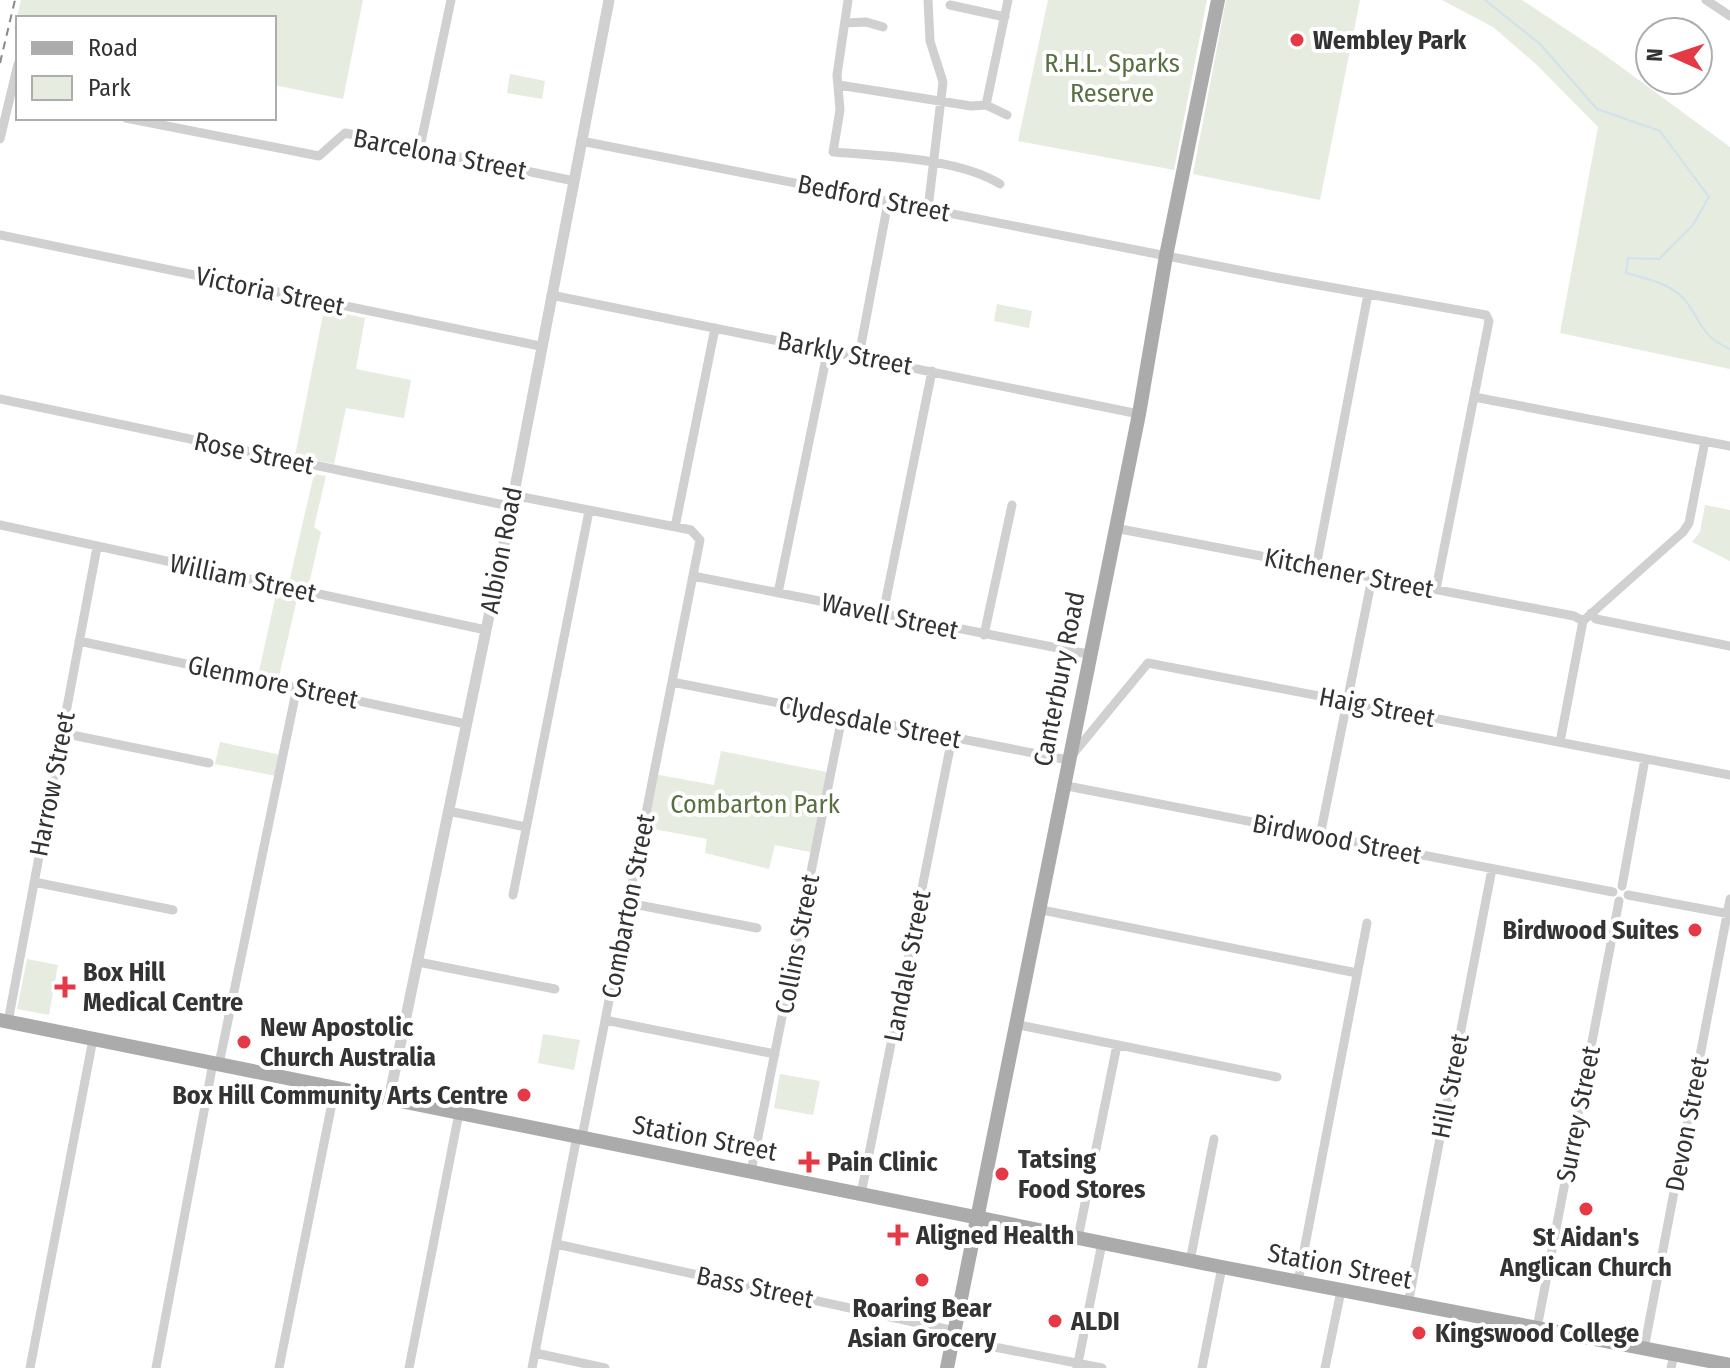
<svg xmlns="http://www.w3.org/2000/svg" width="1730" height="1368" font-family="'Fira Sans Condensed',sans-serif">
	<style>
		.green { fill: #e6ecdf }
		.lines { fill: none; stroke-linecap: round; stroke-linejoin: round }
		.stream { stroke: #cfe2ee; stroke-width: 2 }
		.minor { stroke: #d0d0d0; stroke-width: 9 }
		.tertiary { stroke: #d0d0d0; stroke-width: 11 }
		.primary { stroke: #ababab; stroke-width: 14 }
		.rail { stroke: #888; stroke-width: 2; stroke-dasharray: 8 6; stroke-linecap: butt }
		.poi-dot { fill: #e63946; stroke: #fff; stroke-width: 3 }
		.labels { text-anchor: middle; stroke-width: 8; stroke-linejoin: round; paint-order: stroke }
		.poi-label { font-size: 26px; font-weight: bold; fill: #333; stroke: #fff; text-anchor: start }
		.park-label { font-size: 26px; fill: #56703f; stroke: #fff }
		.street-label { font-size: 26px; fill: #333; stroke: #fff }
	</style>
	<rect width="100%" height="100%" fill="#fff"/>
	<path class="green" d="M21 0H363L343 99 274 85V18H18V30L14 29Z
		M1048 0H1207L1174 170 1018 141Z
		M1226 0H1360L1320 200 1193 174Z
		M1442 0H1522L1602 53 1730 147V369L1560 333 1598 127 1536 64 1493 27Z
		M510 74 545 81 542 99 507 93Z
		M997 304 1032 311 1029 328 994 321Z
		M324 310 365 318 356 369 411 380 404 418 346 408 334 464 295 456Z
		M314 474 326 476 314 527 321 532 307 592 299 590 278 681 258 676 278 585 288 587Z
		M1705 505 1730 510V561L1692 542 1700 532Z
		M220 742 281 755 276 776 215 764Z
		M721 751 831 773 815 853 775 845 769 869 705 853 707 839 643 827 654 774 714 785Z
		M27 959 58 965 49 1015 17 1009Z
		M543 1034 580 1040 574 1070 538 1063Z
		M780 1074 820 1081 813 1115 774 1108Z"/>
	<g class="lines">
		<path class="stream" d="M1485 0 1540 44 1597 109 1660 131 1709 197 1693 225 1659 259 1628 258 1626 273C1644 278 1664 282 1679 294 1699 310 1695 334 1730 349"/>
		<path class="minor" d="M848 0 837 75 840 110 833 152C881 156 958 158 1000 184
			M928 0 930 41 943 82 928 209
			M1706 0 1730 16
			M950 5 1005 17
			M845 23 866 22 883 27
			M839 85 971 106 986 105 1007 115
			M986 105 1008 0
			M126 118 319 156 345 133 574 181
			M0 139 18 64
			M581 141 1279 278 1486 315 1489 321 1436 589
			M420 147 451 0
			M0 235 540 346
			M551 295 1139 414
			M859 356 888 202
			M1474 397 1730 446
			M0 399 509 506
			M512 495 691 530 700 540 582 1137
			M0 525 486 630
			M675 527 715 328
			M1115 528 1574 616 1583 621
			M1316 567 1368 294
			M693 576 1088 654
			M778 593 828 349
			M1591 613 1596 619 1730 646
			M883 614 932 371
			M984 635 1012 505
			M79 641 466 724
			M672 682 1068 760 1148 663 1730 775
			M62 733 209 763
			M1560 742 1583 621 1683 532 1689 523 1705 441
			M1062 785 1613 892
			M448 811 526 827
			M1320 836 1372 578
			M34 882 173 910
			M1622 886 1645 759
			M513 895 589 511
			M1628 895 1730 914
			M628 903 757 928
			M1037 909 1357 973
			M418 962 555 989
			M605 1020 775 1054
			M8 1022 97 547
			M1014 1024 1277 1077
			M219 1064 297 687
			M751 1172 842 717
			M861 1194 952 738
			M1078 1238 1117 1045
			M556 1244 955 1331
			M1190 1261 1214 1139
			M1298 1282 1367 923
			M1408 1304 1492 869
			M1537 1328 1619 901
			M953 1339 1102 1368
			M1644 1349 1730 899
			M535 1353 605 1368
			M30 1368 93 1039
			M156 1368 213 1063
			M279 1368 335 1088
			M409 1368 459 1113
			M532 1368 577 1136
			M1077 1368 1102 1243
			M1202 1368 1222 1267
			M1325 1368 1341 1291
			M1671 1368 1674 1354"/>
		<path class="tertiary" d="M389 1099 508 524 609 0"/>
		<path class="primary" d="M0 1020 1222 1267 1730 1365
			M947 1368 1139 414 1166 256 1218 0"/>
		<path class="rail" d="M0 63 15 0"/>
	</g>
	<g class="poi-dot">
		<circle cx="1297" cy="40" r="8"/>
		<circle cx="1695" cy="930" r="8"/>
		<path d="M61 975h8v8h8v8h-8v8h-8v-8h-8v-8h8z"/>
		<circle cx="244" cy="1042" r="8"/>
		<circle cx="524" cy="1095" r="8"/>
		<path d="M805 1150h8v8h8v8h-8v8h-8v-8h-8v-8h8z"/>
		<circle cx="1002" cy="1174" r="8"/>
		<circle cx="1586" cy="1209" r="8"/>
		<path d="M894 1223h8v8h8v8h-8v8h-8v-8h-8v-8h8z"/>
		<circle cx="922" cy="1280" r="8"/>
		<circle cx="1055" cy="1321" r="8"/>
		<circle cx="1419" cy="1333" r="8"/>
	</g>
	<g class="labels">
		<g class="poi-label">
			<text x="1313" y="49">Wembley Park</text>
			<text x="1679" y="939" text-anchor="end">Birdwood Suites</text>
			<text x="83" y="981">Box Hill<tspan x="83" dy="30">Medical Centre</tspan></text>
			<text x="260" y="1036">New Apostolic<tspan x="260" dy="30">Church Australia</tspan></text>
			<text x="508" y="1104" text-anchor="end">Box Hill Community Arts Centre</text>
			<text x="1018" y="1168">Tatsing<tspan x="1018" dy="30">Food Stores</tspan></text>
			<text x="827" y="1171">Pain Clinic</text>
			<text x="916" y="1244">Aligned Health</text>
			<text x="1586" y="1246" text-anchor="middle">St Aidan's<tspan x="1586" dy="30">Anglican Church</tspan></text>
			<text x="922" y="1317" text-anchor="middle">Roaring Bear<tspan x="922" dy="30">Asian Grocery</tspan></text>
			<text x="1071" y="1330">ALDI</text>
			<text x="1435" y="1342">Kingswood College</text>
		</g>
		<g class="park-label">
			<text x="1112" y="72">R.H.L. Sparks<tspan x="1112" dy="30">Reserve</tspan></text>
			<text x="755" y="813">Combarton Park</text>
		</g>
		<g class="street-label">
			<text transform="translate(440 154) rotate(11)" y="9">Barcelona Street</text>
			<text transform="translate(874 198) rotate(11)" y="9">Bedford Street</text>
			<text transform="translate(270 291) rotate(12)" y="9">Victoria Street</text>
			<text transform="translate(845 353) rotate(11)" y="9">Barkly Street</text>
			<text transform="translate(254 453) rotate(12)" y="9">Rose Street</text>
			<text transform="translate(501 550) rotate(-79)" y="9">Albion Road</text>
			<text transform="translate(1349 573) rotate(11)" y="9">Kitchener Street</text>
			<text transform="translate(243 578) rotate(12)" y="9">William Street</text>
			<text transform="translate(890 616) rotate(12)" y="9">Wavell Street</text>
			<text transform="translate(1059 679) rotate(-79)" y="9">Canterbury Road</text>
			<text transform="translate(273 682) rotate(12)" y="9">Glenmore Street</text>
			<text transform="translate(1377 707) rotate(11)" y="9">Haig Street</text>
			<text transform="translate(870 722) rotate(11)" y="9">Clydesdale Street</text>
			<text transform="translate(52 784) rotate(-79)" y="9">Harrow Street</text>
			<text transform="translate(1337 839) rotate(11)" y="9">Birdwood Street</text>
			<text transform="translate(628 906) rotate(-79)" y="9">Combarton Street</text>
			<text transform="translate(797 944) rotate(-79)" y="9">Collins Street</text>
			<text transform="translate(907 966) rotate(-79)" y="9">Landale Street</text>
			<text transform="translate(1450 1086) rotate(-79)" y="9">Hill Street</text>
			<text transform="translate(1578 1114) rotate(-79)" y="9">Surrey Street</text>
			<text transform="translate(1687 1124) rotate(-79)" y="9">Devon Street</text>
			<text transform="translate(705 1138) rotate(11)" y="9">Station Street</text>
			<text transform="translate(1340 1266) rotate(11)" y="9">Station Street</text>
			<text transform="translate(755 1287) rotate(12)" y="9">Bass Street</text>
		</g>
	</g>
	<rect x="16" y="16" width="260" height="104" fill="#ffffff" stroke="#adadad" stroke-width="2"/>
	<rect x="32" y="42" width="40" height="12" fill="#ababab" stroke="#adadad" stroke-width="2"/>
	<text x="88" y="56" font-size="24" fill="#333333">Road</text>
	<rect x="32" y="76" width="40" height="24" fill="#e6ecdf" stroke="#adadad" stroke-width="2"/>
	<text x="88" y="96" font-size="24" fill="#333333">Park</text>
	<g transform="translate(1674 56) rotate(273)"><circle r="38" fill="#ffffff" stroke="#adadad" stroke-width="2"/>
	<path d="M0-6L14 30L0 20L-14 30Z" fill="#e63946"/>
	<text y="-12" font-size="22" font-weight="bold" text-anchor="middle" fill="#333333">N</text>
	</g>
</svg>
